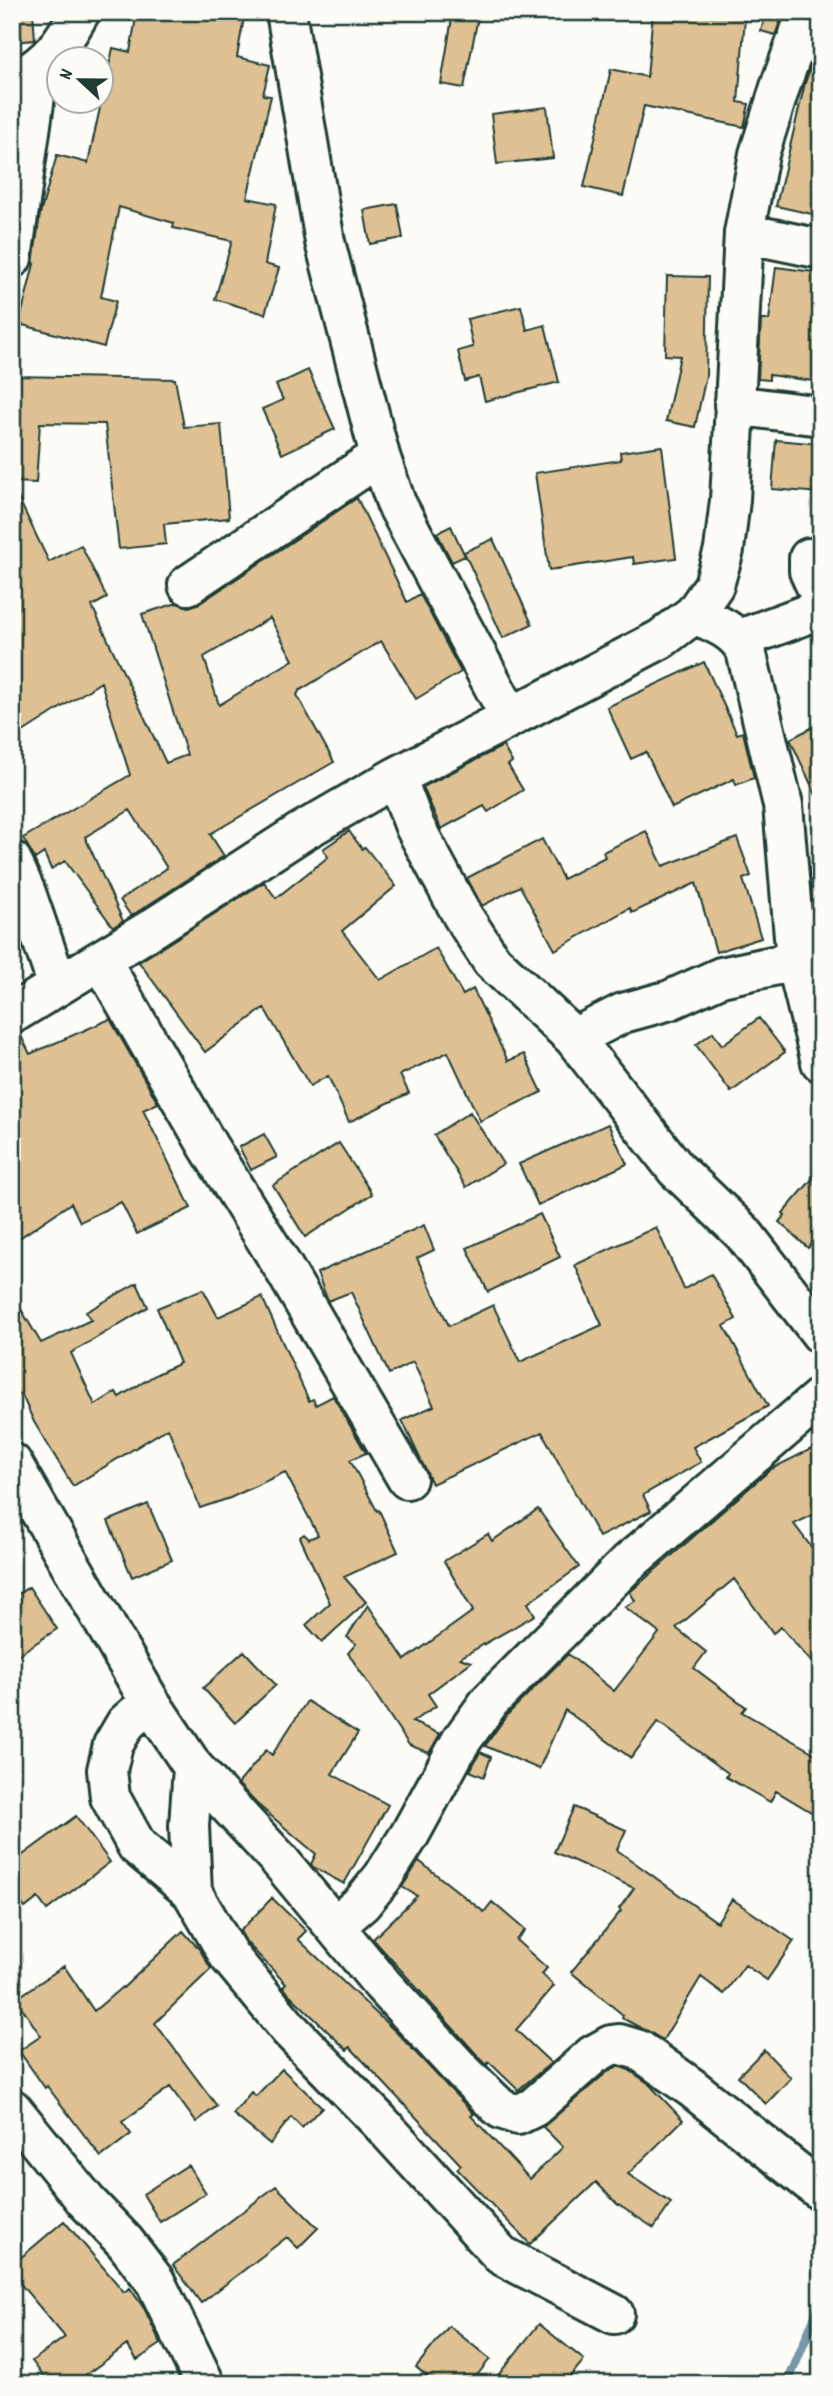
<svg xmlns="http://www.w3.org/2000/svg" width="833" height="2396" font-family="Dekko,sans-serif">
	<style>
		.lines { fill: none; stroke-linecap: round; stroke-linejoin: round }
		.stream { stroke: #7597aa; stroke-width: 9 }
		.building { fill: #dfc193; stroke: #1f3d34; stroke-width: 2; fill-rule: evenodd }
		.minor-casing { stroke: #1f3d34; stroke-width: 44 }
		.minor { stroke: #fdfcf7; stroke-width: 38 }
	</style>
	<rect width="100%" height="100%" fill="#fdfcf7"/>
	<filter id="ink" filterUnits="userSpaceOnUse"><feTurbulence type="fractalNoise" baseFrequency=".0143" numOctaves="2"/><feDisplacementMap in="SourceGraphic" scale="14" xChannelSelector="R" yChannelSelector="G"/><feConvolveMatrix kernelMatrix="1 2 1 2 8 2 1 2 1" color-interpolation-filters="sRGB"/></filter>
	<g filter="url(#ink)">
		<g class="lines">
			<path class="stream" d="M787 2384 821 2302"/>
		</g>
		<path class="building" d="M12 12H33L35 40 12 42Z
			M137 12H245L237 57 270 65 263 95 271 96 247 198 276 204 265 264 279 268 265 314 215 299 232 241 173 228 174 223 119 207 101 297 116 301 104 347 19 324 34 264H33L40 214 57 155 88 163 113 48 130 52Z
			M453 12H479L464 88 441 84Z
			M653 12 745 18 738 102 749 104 744 127 644 106 623 196 584 187 611 69 647 77Z
			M766 12 783 14 775 35 761 31Z
			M815 54H821V216L776 206 805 83Z
			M547 107 553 158 497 164 491 114Z
			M397 204 403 238 370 244 364 210Z
			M776 267 821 273V382L769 375V380L758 379 761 320H769Z
			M667 276 708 277 706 376 695 427 666 421 680 356 665 355Z
			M521 306 527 330 545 325 559 382 485 401 479 377 465 381 458 351 473 347 467 319Z
			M308 370 335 429 282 454 262 409 283 400 276 385Z
			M12 376 175 379 184 427 221 424 229 518 164 524 166 544 119 549 105 424 40 423 36 483 12 482Z
			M776 440 821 444V493L772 489Z
			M662 446 676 558 634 564 633 557 549 570 535 473 621 460 620 452Z
			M12 485 49 562 81 545 107 598 92 606 166 763 187 755 142 614 177 603 189 607 200 603 357 498 407 602 420 594 461 672 416 699 381 641 299 691 297 695 334 762 210 834 224 856 131 916 120 900 167 868 130 810 85 837 123 921 113 927 65 861 51 869 44 853 35 859 23 838 130 775 101 682 12 739ZM270 618 293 660 219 705 204 657Z
			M451 526 465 556 452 562 437 533Z
			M493 539 532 624 503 638 464 552Z
			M704 662 737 734 743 732 754 778 736 785 734 779 672 808 646 752 631 759 607 707Z
			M821 723V806L790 739Z
			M503 746 512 762 508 765 523 790 488 812 484 806 441 829 423 787Z
			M349 831 362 849 365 847 396 886 342 931 380 980 436 948 463 995 473 989 508 1061 524 1054 542 1092 480 1121 448 1052 400 1075 409 1093 349 1122 328 1076 310 1086 264 1008 205 1052 139 962 264 882 276 898 328 857 323 849Z
			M646 831 663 866 737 838 751 876 743 879 761 938 716 952 696 883 632 913 630 908 555 950 520 886 482 906 467 878 542 839 563 879 605 857 603 852Z
			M759 1018 785 1052 731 1092 696 1045 713 1032 722 1045Z
			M110 1019 158 1103 143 1110 191 1208 137 1234 121 1202 80 1222 71 1203 12 1243V1036L20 1034 30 1054Z
			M470 1112 503 1164 466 1187 434 1135Z
			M608 1124 627 1164 538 1205 519 1164Z
			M264 1134 277 1157 251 1170 239 1147Z
			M339 1143 372 1194 305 1237 273 1185Z
			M821 1169V1233L808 1248 779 1222 785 1215 783 1213Z
			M540 1214 560 1257 488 1292 467 1248Z
			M424 1225 434 1250 417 1258 449 1326 493 1305 520 1362 602 1325 575 1265 656 1227 684 1289 711 1274 736 1319 724 1326 768 1406 693 1447 701 1462 643 1495 651 1511 599 1537 542 1432 432 1484 402 1420 434 1406 413 1362 389 1374 351 1292 328 1301 317 1273Z
			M137 1283 148 1307 71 1353 95 1405 116 1392 119 1397 157 1374 180 1363 157 1308 203 1289 218 1317 262 1297 309 1401 313 1399 316 1405 333 1396 366 1453 350 1460 377 1511 379 1510 398 1552 344 1577 366 1602 322 1642 306 1625 330 1603 300 1537 304 1534 309 1539 318 1535 285 1472 230 1498 200 1508 168 1428 73 1486 34 1422 21 1393 12 1397V1294L41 1343 91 1320 86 1312Z
			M821 1444V1511L794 1524 821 1560V1673L781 1627 773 1633 734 1579 676 1628 706 1652 694 1668 746 1707 742 1712 821 1757V1818L776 1791 770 1802 726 1777 728 1773 658 1722 631 1758 565 1710 539 1769 485 1746 507 1715 568 1654 614 1691 659 1633 625 1607 635 1601 630 1592 771 1469Z
			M148 1504 172 1560 132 1577 108 1521Z
			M538 1509 579 1567 528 1603 535 1615 460 1658 471 1662 428 1694 436 1706 412 1722 440 1734 429 1753 409 1745 348 1653 356 1644 347 1637 368 1605 405 1660 473 1611 444 1561 488 1534 492 1541Z
			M29 1587 57 1629 12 1659V1598Z
			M244 1651 276 1685 235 1723 203 1688Z
			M307 1701 358 1733 332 1774 388 1805 344 1884 313 1867 311 1864 316 1854 257 1804 238 1784 266 1750 272 1755Z
			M480 1752 491 1757 484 1777 470 1771Z
			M574 1807 626 1830 617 1850 717 1922 732 1899 794 1941 767 1980 745 1965 724 1994 701 1977 663 2040 622 2018 623 2015 571 1972 621 1911 619 1909 634 1888 554 1852Z
			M76 1816 110 1862 47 1910 38 1898 25 1908 12 1891V1863Z
			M419 1861 484 1912 492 1902 525 1930 516 1940 547 1968 542 1974 554 1986 516 2030 551 2063 518 2090 489 2062 487 2065 479 2057 373 1939 417 1896 402 1887Z
			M272 1898 306 1931 298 1939 396 2032 474 2114 471 2116 530 2179 563 2147 543 2127 606 2073 618 2066 629 2070 648 2083 683 2120 628 2174 671 2203 654 2228 617 2204 596 2182 530 2244 457 2169 461 2165 350 2047 347 2050 289 1994 283 1987 286 1984 247 1943 240 1931Z
			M183 1931 200 1950 211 1969 155 2023 217 2106 196 2122 170 2087 122 2122 131 2134 101 2157 47 2086 45 2088 19 2051 41 2036 16 1999 64 1966 94 2011 122 1987 123 1988Z
			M764 2050 791 2078 766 2104 738 2076Z
			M282 2069 322 2107 302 2128 291 2117 270 2144 233 2114 251 2092 256 2096Z
			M188 2165 206 2193 160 2222 143 2194Z
			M276 2186 318 2228 298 2248 287 2237 201 2303 173 2265Z
			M64 2221 124 2292 130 2288 145 2310 161 2344 137 2360 127 2345 73 2384H49L32 2361 65 2337 12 2274V2265Z
			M539 2324 584 2360 564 2384H491Z
			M449 2326 490 2359 470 2384H436L416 2367Z"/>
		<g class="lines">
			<defs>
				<path id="minor" d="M286 12 325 242 380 456 396 503 510 717
					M17 80C50 62 62 44 80 12
					M744 233 821 249
					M12 258 39 68
					M734 405 821 416
					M809 558V571L821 597
					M188 585 380 456
					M694 614C716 624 735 630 746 651L783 805 796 961 821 1062
					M740 639 821 609
					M396 777 415 827 462 915 492 961 574 1038 676 1169 743 1233 821 1334
					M12 861 26 893 58 986
					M101 960 208 1146 283 1267 407 1479
					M12 1014 153 928 301 832 396 777 661 639 694 614 714 585 724 550 730 500 744 233 759 154 781 84 807 12
					M574 1038 623 1013 670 1000 721 977 796 961
					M12 1463 150 1702 193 1767 280 1861 382 1984 463 2072 501 2109 518 2115 534 2107 593 2055 611 2045 619 2044 639 2050 692 2088 821 2191
					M150 1702 126 1723 113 1745 107 1770 110 1797 137 1846 192 1892 229 1956 289 2029 379 2121 501 2255 614 2314
					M192 1892 189 1826 193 1767
					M335 1926 362 1903 383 1877 409 1836 461 1741 490 1701 628 1563 821 1397
					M12 2109 86 2201 125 2242 155 2281 205 2384"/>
			</defs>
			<use href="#minor" class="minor-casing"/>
			<use href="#minor" class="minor"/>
		</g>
	</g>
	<rect width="833" height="2396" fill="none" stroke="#fdfcf7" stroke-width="42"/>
	<rect x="21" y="21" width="791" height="2354" fill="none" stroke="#1f3d34" stroke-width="2.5" filter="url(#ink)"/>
	<g transform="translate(80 80) rotate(292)"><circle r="33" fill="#fdfcf7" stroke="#a4b0a9" stroke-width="2"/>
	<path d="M0-5L12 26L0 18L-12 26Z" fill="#1f3d34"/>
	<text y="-10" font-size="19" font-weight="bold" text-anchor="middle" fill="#1f3d34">N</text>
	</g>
</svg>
